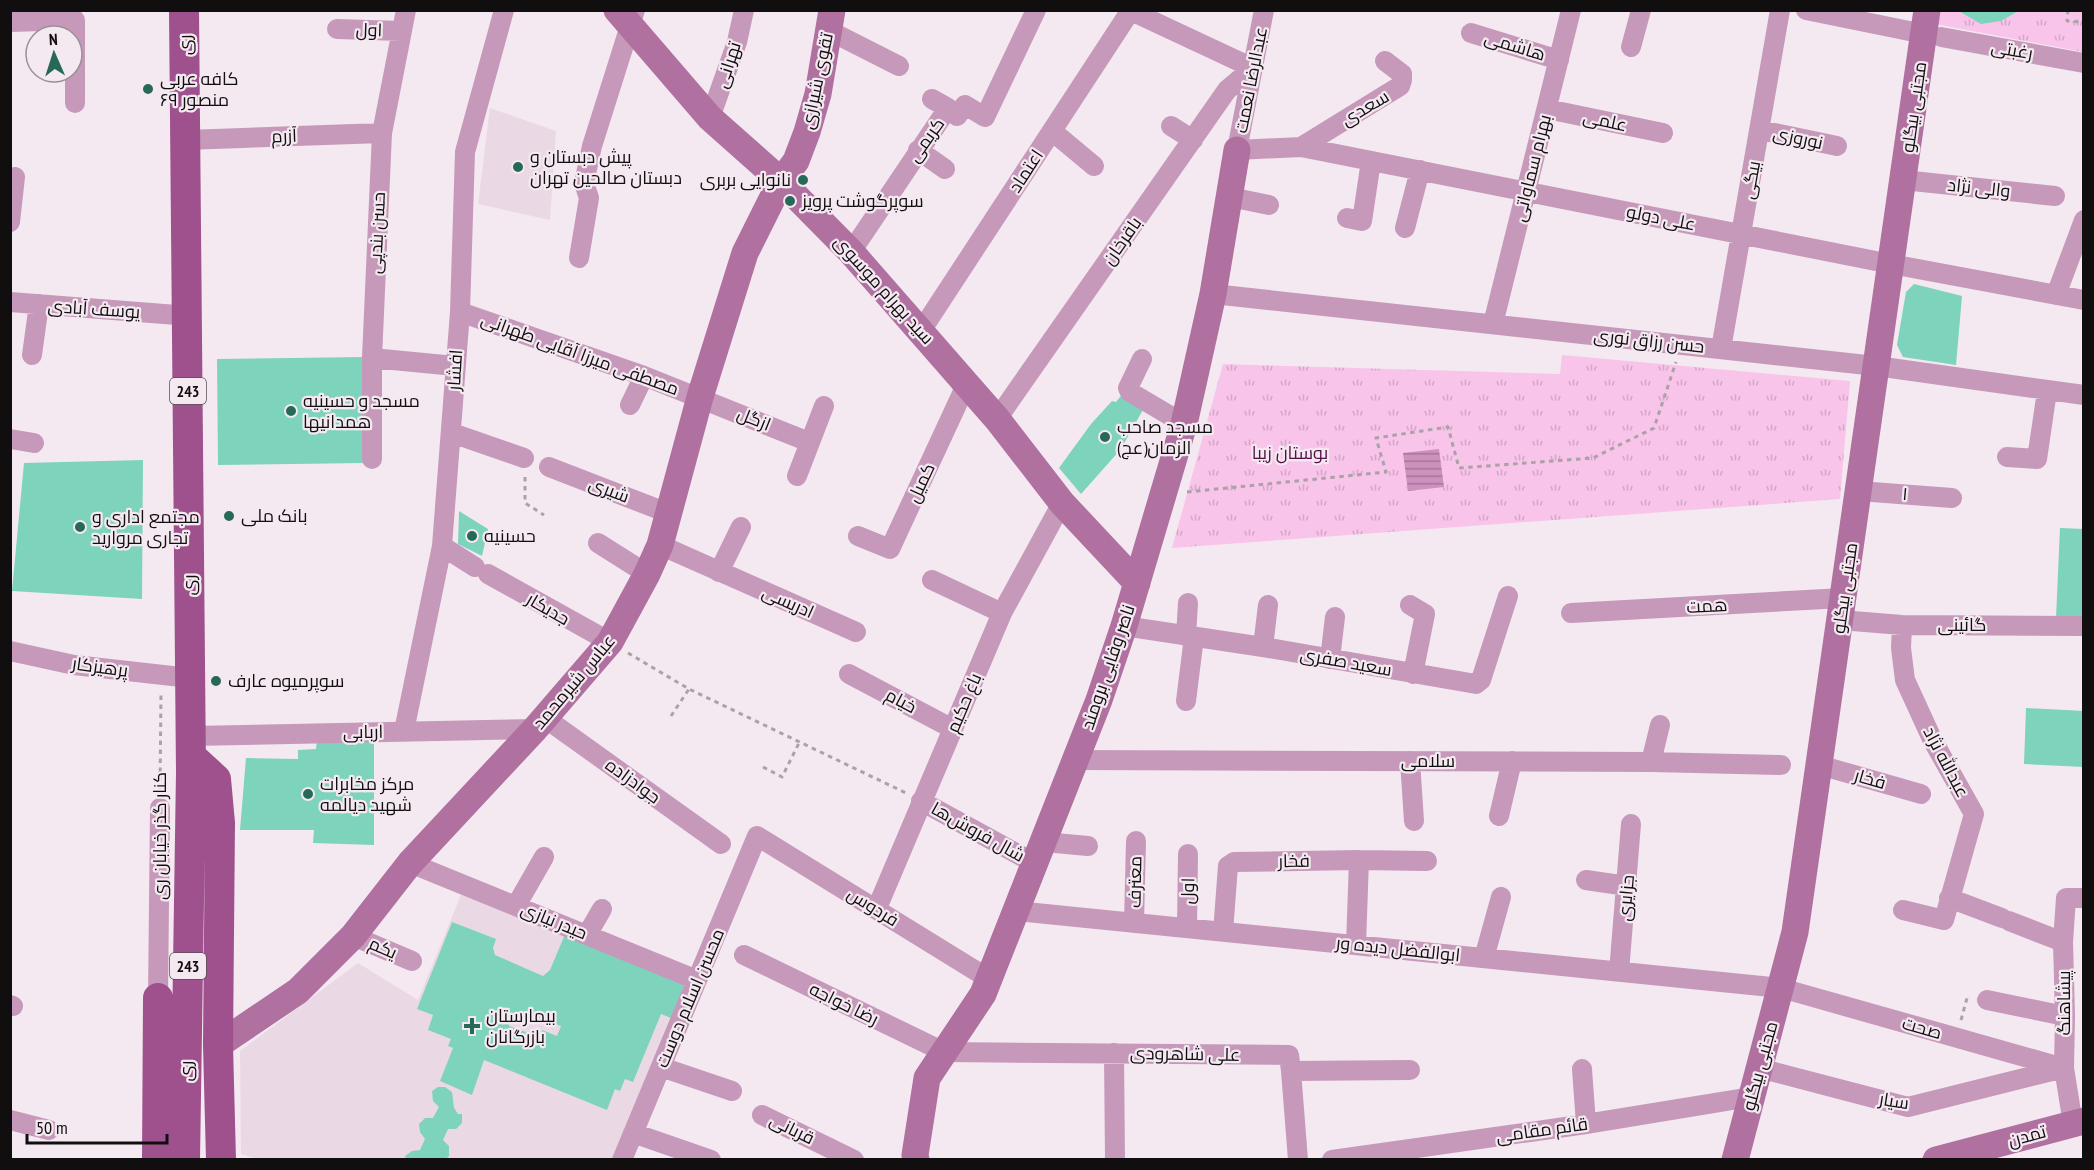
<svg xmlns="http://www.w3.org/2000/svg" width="2094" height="1170" font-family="'PT Sans Narrow',Cairo,sans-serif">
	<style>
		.built { fill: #ead9e5 }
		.park { fill: url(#park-tufts) }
		.water { fill: url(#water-rules) }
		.building { fill: #7dd3bb; fill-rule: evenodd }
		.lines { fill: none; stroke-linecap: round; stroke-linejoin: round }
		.path { stroke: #aaa2a7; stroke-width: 3; stroke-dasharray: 4.5 4.5; stroke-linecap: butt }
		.street { stroke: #c699ba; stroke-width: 20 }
		.secondary { stroke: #b070a0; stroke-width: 27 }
		.primary { stroke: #9f518d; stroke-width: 30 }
		.poi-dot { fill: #276959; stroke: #f4e9f0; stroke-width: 2 }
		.labels { text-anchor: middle; stroke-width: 4.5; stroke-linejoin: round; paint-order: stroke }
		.shield { fill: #f4e9f0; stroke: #555053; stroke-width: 1.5 }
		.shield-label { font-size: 16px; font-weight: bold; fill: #110e10 }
		.street-label { font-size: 18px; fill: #110e10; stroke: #f4e9f0 }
		.poi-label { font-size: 18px; fill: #110e10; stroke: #f4e9f0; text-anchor: start }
		.park-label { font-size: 18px; fill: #540e48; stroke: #f4e9f0 }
	</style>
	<defs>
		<pattern id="park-tufts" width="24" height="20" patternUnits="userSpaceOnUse" patternTransform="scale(1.5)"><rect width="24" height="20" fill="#f8c4ea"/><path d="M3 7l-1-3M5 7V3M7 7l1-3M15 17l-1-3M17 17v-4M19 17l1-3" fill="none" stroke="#d4a7c8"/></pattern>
		<pattern id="water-rules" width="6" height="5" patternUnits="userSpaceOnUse" patternTransform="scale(1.5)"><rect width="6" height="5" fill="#cc91bd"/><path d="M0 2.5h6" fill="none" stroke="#a47598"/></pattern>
	</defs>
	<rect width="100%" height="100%" fill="#f4e9f0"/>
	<path class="built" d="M490 108 556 131 550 220 478 204Z
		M463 890 688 981 617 1159H257L241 1154 240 1051 358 963 418 1000Z"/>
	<path class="park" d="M1938 11H2083V52L1935 24Z
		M1562 355 1850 381 1840 499 1172 548 1223 364 1560 374Z"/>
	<path class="water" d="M1439 449 1444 487 1408 491 1403 453Z"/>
	<path class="building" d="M1957 10H2020L2001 21 1981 24Z
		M1914 284 1962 296 1956 365 1903 357 1897 345 1906 292Z
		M364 357 365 463 218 465 217 359Z
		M1124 392 1144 408 1121 449 1081 494 1059 468 1091 424 1112 401 1116 402Z
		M143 460 142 599 12 591 24 463Z
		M459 511 488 529 482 556 458 544Z
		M2060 528 2084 529V619L2056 618Z
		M2026 708 2084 711V767L2024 764Z
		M374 737V845L313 843 314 830H240L246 758 298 759V750L316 749 317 738Z
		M452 922 496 939 493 948 495 955 543 976 550 970 566 932 686 980 671 1018 661 1014 633 1082 625 1079 620 1091 615 1089 607 1110 484 1060 472 1095 440 1081 453 1048 448 1046 451 1039 428 1030 433 1015 417 1009ZM524 1013 561 1026 557 1036 542 1030 540 1037 509 1026 512 1017 521 1020Z
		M438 1087H445L452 1092 454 1108 458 1114H462V1123L456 1129H448L443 1140 449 1146V1156L445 1160H406L405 1156 412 1151 420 1150 425 1139 420 1132 419 1124 425 1118H433L439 1107 433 1101 432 1091Z"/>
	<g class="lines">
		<path class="path" d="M2068 10 2067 21 2084 22
			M525 477V503L544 515
			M1187 492 1386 472 1376 438 1448 427 1459 468 1593 458 1654 428 1676 362
			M628 653 689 689 906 793
			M671 716 689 689
			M763 767 782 777 799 743
			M160 790 161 692
			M1961 1020 1967 998"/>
		<path class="street" d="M1264 10 1237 150 1301 147 1891 264 2084 300
			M1806 10 1924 34
			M10 22 75 20V103
			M337 29 401 31
			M828 30 899 66
			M1471 33 1559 60
			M1941 37 2084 63
			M1631 47 1641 10
			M932 99 948 108
			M1547 109 1663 133
			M710 118 737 42 744 10
			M1171 126 1193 140
			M1760 130 1837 146
			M1052 131 1094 166
			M186 140 382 133
			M1301 147 1400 86 1402 80V74L1385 61
			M918 150 945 169
			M1903 180 2055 196
			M1230 197 1269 205
			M1347 218 1362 221 1371 161
			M10 222 15 177
			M1405 228 1420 170
			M851 252 948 108 957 116 965 105 985 117 1036 10
			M579 258 589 198 584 183 592 146 635 10
			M1213 294 1876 366 2084 395
			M2056 295 2084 220
			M10 302 177 315
			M460 312 644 376 809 442
			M1493 324 1571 10
			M921 331 1131 10
			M1721 349 1780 10
			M32 355 39 304
			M372 358 455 366
			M1142 359 1128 388 1130 392 1184 424
			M630 405 644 376
			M997 419 1227 90 1253 68 1129 10
			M452 433 524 458
			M10 439 34 443
			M2007 457 2037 459 2047 391
			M372 459V358L382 133 406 10
			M549 467 668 513
			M797 476 824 406
			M1859 491 1952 498
			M858 536 890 549 966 385
			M598 543 647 574
			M660 545 856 632
			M442 546 475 567
			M719 572 741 527
			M488 574 610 642
			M932 580 1002 613
			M1410 605 1425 614 1413 674
			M1571 613 1843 598
			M1840 620 1902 625 2084 626
			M1902 625 1901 648 1905 680 1933 741 1974 814 1944 920 1903 910
			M1124 626 1263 647 1476 684 1481 680 1508 596
			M1186 636 1188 603
			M1263 647 1268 605
			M10 651 74 665 190 678
			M1330 659 1335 617
			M849 674 953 729
			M1186 701 1194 637
			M545 718 721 844
			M404 731 442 546 460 312 465 152 504 10
			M191 736 535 729
			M1074 760 1651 762 1781 765
			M1410 761 1414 821
			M1651 762 1660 725
			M1819 765 1921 794
			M921 801 1034 863
			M1499 816 1512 761
			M1044 842 1088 846
			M410 863 697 980
			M1586 880 1627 886
			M1949 898 2002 918
			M516 906 544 857
			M877 908 1002 613 1062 503
			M1016 911 1781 988 2064 1068
			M2009 921 2063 942
			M1134 923 1136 841
			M1187 928 1188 854
			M1223 932 1228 866 1234 862 1359 860 1427 861
			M587 935 602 909
			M353 936 412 961
			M1356 945 1359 860
			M744 955 944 1052 1289 1055 1291 1071 1410 1070
			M1484 958 1501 897
			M1619 972 1631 824
			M158 998 160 808
			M1987 1000 2065 1016
			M10 1005 13 1006
			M1114 1053 1115 1160
			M661 1067 732 1091
			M1759 1068 1908 1107 2064 1068
			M1582 1069 1586 1124
			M1291 1071 1298 1160
			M762 1115 854 1160
			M10 1120 49 1130
			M2073 1124 2064 1068 2065 1016 2063 942 2066 898H2084
			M633 1133 711 1160
			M622 1160 757 836 989 979
			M1332 1160 1586 1124 1751 1097"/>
		<path class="secondary" d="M617 10 710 118 781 181 851 252 997 419 1062 503 1137 583
			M218 1045 298 991 353 936 410 863 535 729 610 642 647 574 660 545 700 397 745 253 781 181 796 161 807 132 818 94 832 10
			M916 1160 915 1155 927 1078 983 994 1099 700 1124 626 1184 424 1213 294 1237 150
			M1735 1160 1795 932 1927 10
			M1936 1160 2084 1121"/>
		<path class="primary" d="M184 10 191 772 185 1160
			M191 756 216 779 220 823 218 1045 221 1160
			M157 1160 158 998"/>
	</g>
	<g class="poi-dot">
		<circle cx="148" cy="89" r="6"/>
		<circle cx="518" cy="167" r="6"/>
		<circle cx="803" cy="180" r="6"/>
		<circle cx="790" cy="201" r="6"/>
		<circle cx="291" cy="411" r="6"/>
		<circle cx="1105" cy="437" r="6"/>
		<circle cx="229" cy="516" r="6"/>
		<circle cx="80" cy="527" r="6"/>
		<circle cx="472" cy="536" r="6"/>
		<circle cx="216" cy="681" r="6"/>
		<circle cx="308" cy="794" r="6"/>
		<path d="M469 1017h6v6h6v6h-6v6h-6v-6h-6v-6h6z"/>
	</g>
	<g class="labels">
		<g class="shield">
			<rect x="170" y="378" width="36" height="26" rx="4.5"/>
			<rect x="170" y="953" width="36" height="26" rx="4.5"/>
		</g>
		<g class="shield-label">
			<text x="188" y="397">243</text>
			<text x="188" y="972">243</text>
		</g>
		<g class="street-label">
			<text transform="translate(369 30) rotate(2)" y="6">اول</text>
			<text transform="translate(185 45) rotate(-91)" y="6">ری</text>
			<text transform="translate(1515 46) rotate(17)" y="6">هاشمی</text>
			<text transform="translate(2012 50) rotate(10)" y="6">رغبتی</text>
			<text transform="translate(728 65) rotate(-72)" y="6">تهرانی</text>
			<text transform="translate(1251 80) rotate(-79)" y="6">عبدالرضا نعمت</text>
			<text transform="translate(817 81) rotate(-78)" y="6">تقوی شیرازی</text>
			<text transform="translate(1914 107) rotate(-82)" y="6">مجتبی بیگلو</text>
			<text transform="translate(1365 108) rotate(-31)" y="6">سعدی</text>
			<text transform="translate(1605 121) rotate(12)" y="6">علمی</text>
			<text transform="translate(284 136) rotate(-2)" y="6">آزرم</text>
			<text transform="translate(1798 138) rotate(12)" y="6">نوروزی</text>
			<text transform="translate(926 140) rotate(-55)" y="6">کریمی</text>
			<text transform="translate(1532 168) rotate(-76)" y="6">بهرام سماواتی</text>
			<text transform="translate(1026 171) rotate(-57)" y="6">اعتماد</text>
			<text transform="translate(1751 180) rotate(-80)" y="6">بیگی</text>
			<text transform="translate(1979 188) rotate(6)" y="6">والی نژاد</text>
			<text transform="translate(1661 218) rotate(11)" y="6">علی دولو</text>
			<text transform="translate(377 233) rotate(-87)" y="6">حسن بندپی</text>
			<text transform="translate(1122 241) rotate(-55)" y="6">باقرخان</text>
			<text transform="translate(884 290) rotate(48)" y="6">سید بهرام موسوی</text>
			<text transform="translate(94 309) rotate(4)" y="6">یوسف آبادی</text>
			<text transform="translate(1649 341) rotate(6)" y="6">حسن رزاق نوری</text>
			<text transform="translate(580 354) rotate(20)" y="6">مصطفی میرزا آقایی طهرانی</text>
			<text transform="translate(455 370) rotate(-86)" y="6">افشار</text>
			<text transform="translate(754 419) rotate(22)" y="6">ازگل</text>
			<text transform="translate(921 483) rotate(-65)" y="6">کمیل</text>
			<text transform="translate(609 490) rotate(21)" y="6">شیری</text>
			<text transform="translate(1905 494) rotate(5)" y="6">۱</text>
			<text transform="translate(189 585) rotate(-90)" y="6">ری</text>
			<text transform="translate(1845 588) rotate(-82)" y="6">مجتبی بیگلو</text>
			<text transform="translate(788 602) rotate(24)" y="6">ادریسی</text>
			<text transform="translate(1707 606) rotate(-3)" y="6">همت</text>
			<text transform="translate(548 609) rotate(30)" y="6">جدیکار</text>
			<text x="1962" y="631">گائینی</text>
			<text transform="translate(1346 662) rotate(10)" y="6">سعید صفری</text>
			<text transform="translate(100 667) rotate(8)" y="6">پرهیزکار</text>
			<text transform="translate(1108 667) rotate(-71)" y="6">ناصر وفایی برومند</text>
			<text transform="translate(574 682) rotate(-50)" y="6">عباس شیرمحمد</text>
			<text transform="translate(901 701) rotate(28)" y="6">خیام</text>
			<text transform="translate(964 703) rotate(-67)" y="6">باغ حکیم</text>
			<text transform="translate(363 732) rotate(-1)" y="6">اربابی</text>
			<text x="1428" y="767">سلامی</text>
			<text transform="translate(1946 762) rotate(62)" y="6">عبدالله نژاد</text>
			<text transform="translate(1870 779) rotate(16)" y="6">فخار</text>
			<text transform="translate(633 781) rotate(36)" y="6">جوادزاده</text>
			<text transform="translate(978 832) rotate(29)" y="6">شال فروش‌ها</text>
			<text transform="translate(160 836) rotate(-90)" y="6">کنار گذر خیابان ری</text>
			<text transform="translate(1294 861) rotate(-1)" y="6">فخار</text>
			<text transform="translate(1135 882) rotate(-89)" y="6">معترف</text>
			<text transform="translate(1188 891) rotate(-89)" y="6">اول</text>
			<text transform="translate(1626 898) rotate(-85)" y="6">جزایری</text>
			<text transform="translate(873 907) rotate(32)" y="6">فردوس</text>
			<text transform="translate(554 921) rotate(22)" y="6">حیدر نیازی</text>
			<text transform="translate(383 948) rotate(24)" y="6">یکم</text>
			<text transform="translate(1398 949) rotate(6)" y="6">ابوالفضل دیده ور</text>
			<text transform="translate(690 998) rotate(-67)" y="6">محسن اسلام دوست</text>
			<text transform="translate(2064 1003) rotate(-90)" y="6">پیشاهنگ</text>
			<text transform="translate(844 1004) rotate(26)" y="6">رضا خواجه</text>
			<text transform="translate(1922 1028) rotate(16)" y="6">صحت</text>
			<text transform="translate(1185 1054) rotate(1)" y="6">علی شاهرودی</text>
			<text transform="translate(1760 1066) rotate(-75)" y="6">مجتبی بیگلو</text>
			<text transform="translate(186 1071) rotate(-89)" y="6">ری</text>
			<text transform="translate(1894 1101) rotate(9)" y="6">سیار</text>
			<text transform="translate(792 1129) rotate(26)" y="6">قربانی</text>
			<text transform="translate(1542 1130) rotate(-8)" y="6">قائم مقامی</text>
			<text transform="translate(2027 1136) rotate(-15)" y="6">تمدن</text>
		</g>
		<g class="poi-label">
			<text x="160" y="85">کافه عربی<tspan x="160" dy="21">منصور ۶۹</tspan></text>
			<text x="530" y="163">پیش دبستان و<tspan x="530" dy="21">دبستان صالحین تهران</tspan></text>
			<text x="791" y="186" text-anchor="end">نانوایی بربری</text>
			<text x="802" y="207">سوپرگوشت پرویز</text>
			<text x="303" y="407">مسجد و حسینیه<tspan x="303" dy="21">همدانیها</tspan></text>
			<text x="1117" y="433">مسجد صاحب<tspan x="1117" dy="21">الزمان(عج)</tspan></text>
			<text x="241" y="522">بانک ملی</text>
			<text x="92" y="523">مجتمع اداری و<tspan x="92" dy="21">تجاری مروارید</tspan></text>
			<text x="484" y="542">حسینیه</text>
			<text x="228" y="687">سوپرمیوه عارف</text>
			<text x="320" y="790">مرکز مخابرات<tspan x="320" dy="21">شهید دیالمه</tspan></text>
			<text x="486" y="1022">بیمارستان<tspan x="486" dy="21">بازرگانان</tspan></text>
		</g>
		<g class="park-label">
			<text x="1290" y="459">بوستان زیبا</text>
		</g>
	</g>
	<rect width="2094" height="1170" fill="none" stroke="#110e10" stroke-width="24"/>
	<g transform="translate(54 54) rotate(357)"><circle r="28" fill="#f4e9f0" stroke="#999196" stroke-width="1.5"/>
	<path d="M0-4.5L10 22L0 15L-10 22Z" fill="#276959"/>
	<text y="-9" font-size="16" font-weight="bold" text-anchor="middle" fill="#110e10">N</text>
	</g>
	<path d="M27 1134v9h140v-9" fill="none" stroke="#110e10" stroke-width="3"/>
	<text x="36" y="1134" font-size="18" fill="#110e10" stroke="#f4e9f0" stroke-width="4.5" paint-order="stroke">50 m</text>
</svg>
